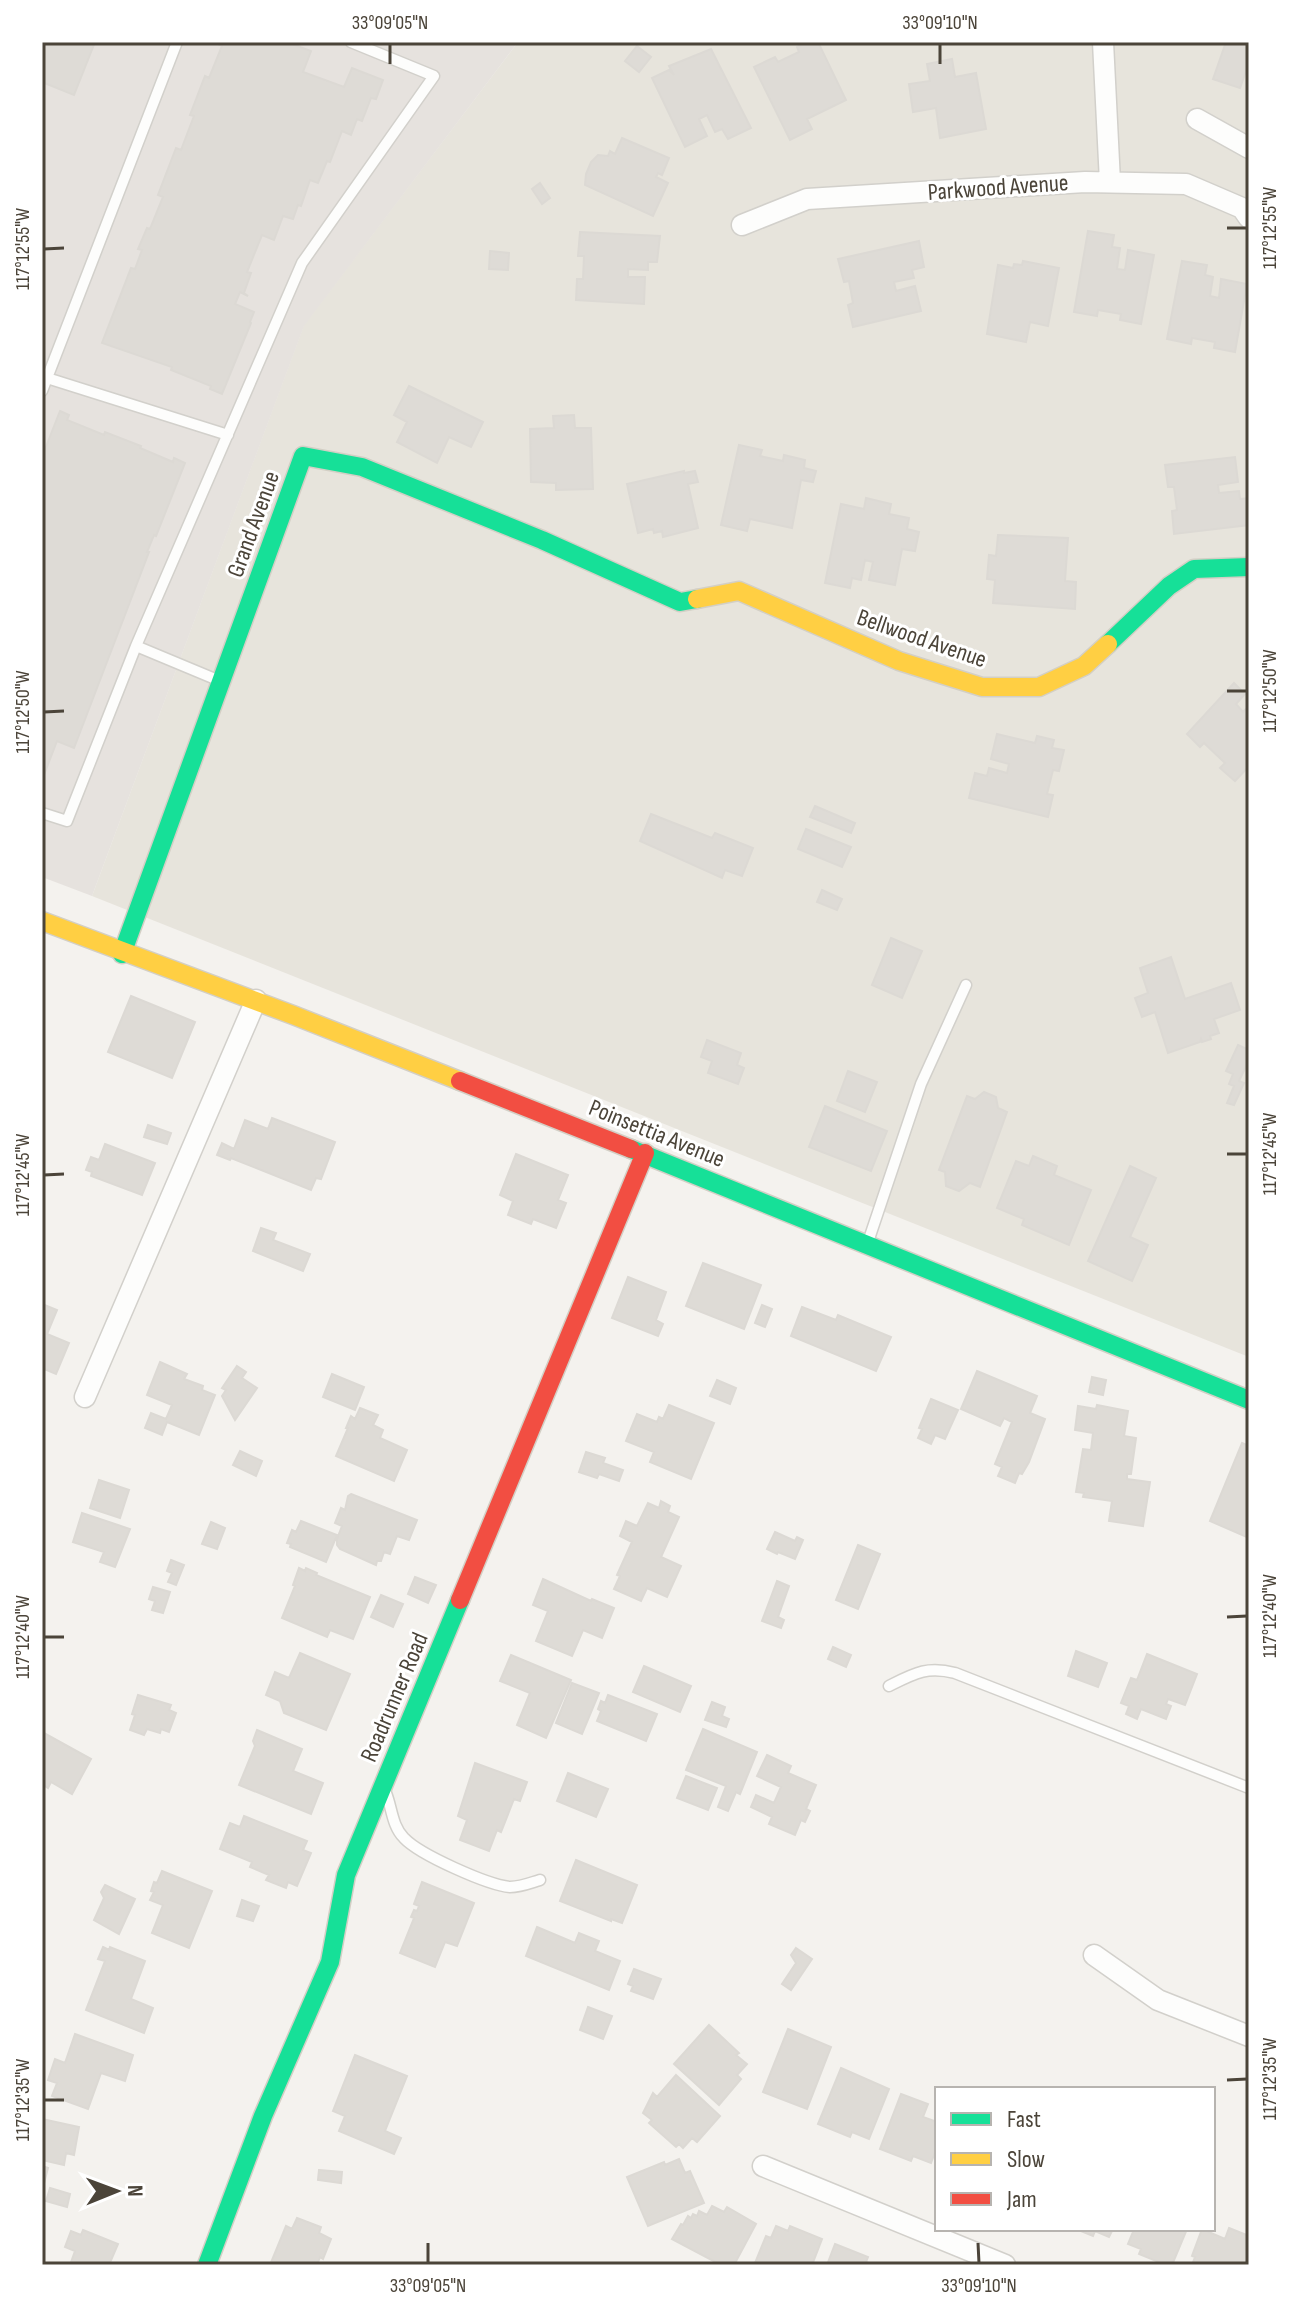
<svg xmlns="http://www.w3.org/2000/svg" width="1291" height="2307" font-family="'Sofia Sans Condensed',sans-serif">
	<style>
		.residential { fill: #e7e4dc }
		.industrial { fill: #e6e2de }
		.building { fill: #dedbd6; stroke: #dcd9d4; stroke-width: 2 }
		.lines { fill: none; stroke-linecap: round; stroke-linejoin: round }
		.lane-casing { stroke: #d2d0cb; stroke-width: 13 }
		.street-casing { stroke: #d2d0cb; stroke-width: 23 }
		.fast-casing { stroke: #d3cfc5; stroke-width: 21 }
		.slow-casing { stroke: #d3cfc5; stroke-width: 21 }
		.jam-casing { stroke: #d3cfc5; stroke-width: 21 }
		.lane { stroke: #fdfdfc; stroke-width: 10 }
		.street { stroke: #fdfdfc; stroke-width: 20 }
		.fast { stroke: #16e098; stroke-width: 18 }
		.slow { stroke: #ffcf43; stroke-width: 18 }
		.jam { stroke: #f24e42; stroke-width: 18 }
		.ticks { fill: none; stroke: #4b4439; stroke-width: 3 }
		.labels { text-anchor: middle; stroke-width: 6; stroke-linejoin: round; paint-order: stroke }
		.street-label { font-size: 24px; fill: #4b4439; stroke: #fff }
		.neatline { fill: none; stroke: #4b4439; stroke-width: 3 }
		.ticks-label { font-size: 20px; text-anchor: middle; fill: #4b4439 }
	</style>
	<rect width="100%" height="100%" fill="#f4f2ee"/>
	<path class="residential" d="M518 42H1249V1357L92 896 304 325Z"/>
	<path class="industrial" d="M42 42H518L304 326 92 896 42 877Z"/>
	<path class="building" d="M42 42H95L74 95 42 82Z
		M219 42H287L311 51 303 72 344 87 352 68 383 80 376 99 371 98 362 121 357 119 351 135 342 131 330 162 327 161 318 183 310 180 301 206 298 205 293 219 283 216 274 240 262 235 247 272 251 273 244 293 248 296 240 292 235 304 254 312 250 322 251 323 222 394 210 389 211 386 171 370 172 367 102 343 131 268 135 269 142 250 138 249 147 228 150 229 163 197 158 195 176 148 181 150 194 116 190 115 205 76 209 78 222 46 218 44Z
		M807 42H818L846 100 807 119 812 129 790 140 754 67 775 57 778 62 799 52 797 47Z
		M1226 42H1249V63L1240 88 1213 79Z
		M637 46 651 57 639 72 625 61Z
		M711 49 751 128 728 139 722 129 715 132 707 115 699 119 707 136 685 147 652 78 669 70 674 75 669 66Z
		M952 59 955 77 976 73 986 129 940 138 936 108 913 112 909 84 930 81 927 64Z
		M622 138 669 158 662 175 658 173 656 177 668 183 653 216 585 185 586 174 591 162 598 155 608 156 610 151 615 154Z
		M540 183 550 198 542 204 532 189Z
		M1088 231 1114 235 1112 247 1120 248 1117 269 1125 270 1128 250 1154 255 1141 324 1120 320 1121 314 1098 310 1097 316 1074 312Z
		M580 232 660 236 657 262H648V270L628 269V277H645L644 304 576 300 577 279H583L584 256H578Z
		M919 241 924 267 912 270 914 278 894 282 896 291 915 286 921 311 853 327 848 305 853 303 849 281 844 282 838 259Z
		M490 251 509 253 508 270 489 269Z
		M1023 261 1059 268 1048 326 1030 322 1026 342 987 334 998 265 1013 268 1014 264 1022 265Z
		M1182 261 1207 265 1205 275 1213 277 1210 296 1219 298 1221 279 1247 284 1235 352 1214 348 1215 342 1192 338 1191 344 1167 339Z
		M409 386 483 422 471 447 449 437 437 463 397 442 407 422 394 415Z
		M60 411 69 415 67 420 104 435 105 432 141 446 140 448 173 462 174 458 185 463 156 536 154 535 147 552H149L74 748 57 741 42 780V457Z
		M574 415 575 428H591L593 489 556 490V483L531 482 530 429 554 428 553 416Z
		M739 445 762 450 760 456 783 461 784 455 805 460 804 468 816 471 813 482 801 480 792 528 750 519 747 531 721 525Z
		M1235 457 1238 482 1218 485 1219 493 1239 491 1240 499 1249 498V525L1174 534 1172 511 1177 510 1174 487H1168L1165 465Z
		M684 471V473L695 471 698 482 688 484 698 528 663 537 662 531 654 533 653 529 638 533 627 484Z
		M866 498 891 504 889 514 909 518 907 529 919 532 915 551 902 549 895 585 869 580 873 562 865 560 861 580 852 578 850 588 825 583 841 504 864 509Z
		M998 535 1068 538 1065 581 1076 582 1075 609 993 603 995 580 987 579 989 555 996 556Z
		M1234 683 1245 694 1236 704 1243 712 1249 706V766L1235 781 1220 768 1225 763 1204 743 1200 747 1187 734Z
		M997 734 1035 743 1037 736 1054 740 1052 748 1064 750 1059 771 1053 770 1047 794 1053 795 1048 817 969 798 975 773 987 776 989 768 1007 773 1009 764 991 759Z
		M815 806 855 823 851 833 810 817Z
		M651 814 712 838 715 833 753 848 742 876 725 870 722 878 640 841Z
		M806 829 851 847 842 867 798 849Z
		M822 890 842 899 837 910 817 902Z
		M891 938 922 951 902 998 872 985Z
		M1171 957 1185 999 1231 983 1240 1010 1214 1019 1219 1033 1210 1036 1211 1039 1202 1042 1201 1039 1200 1042 1168 1053 1155 1012 1142 1017 1135 998 1148 993 1140 968Z
		M131 996 195 1022 172 1078 108 1052Z
		M707 1040 741 1053 737 1065 744 1068 738 1084 708 1073 712 1061 701 1057Z
		M1238 1045 1249 1050V1060L1239 1081 1244 1083 1234 1105 1227 1103 1234 1086 1229 1084 1233 1074 1226 1071Z
		M848 1071 877 1082 865 1112 837 1101Z
		M984 1092 996 1097 998 1108 1007 1112 980 1187 970 1183 959 1191 946 1186 945 1172 939 1170 967 1096 975 1099Z
		M825 1106 887 1131 871 1171 809 1147Z
		M272 1118 335 1142 321 1179 316 1178 311 1190 231 1158 230 1160 217 1155 222 1143 234 1149 245 1120 268 1129Z
		M148 1125 171 1133 167 1144 144 1137Z
		M105 1144 155 1163 142 1195 91 1176 92 1172 86 1170 91 1157 99 1160Z
		M516 1154 568 1175 558 1200 566 1203 556 1228 533 1219 531 1224 508 1215 513 1201 500 1195Z
		M1033 1156 1057 1166 1054 1175 1091 1190 1069 1245 1022 1225 1024 1219 997 1208 1016 1161 1029 1166Z
		M1130 1166 1156 1178 1130 1237 1148 1245 1132 1281 1088 1261Z
		M261 1228 276 1233 273 1240 310 1254 303 1271 253 1251Z
		M703 1263 761 1285 744 1329 686 1306Z
		M628 1277 666 1292 656 1320 663 1324 658 1336 612 1318Z
		M42 1304 57 1310 47 1334 69 1343 56 1374 42 1368Z
		M762 1305 772 1309 765 1327 755 1323Z
		M802 1307 836 1320 838 1315 891 1337 876 1371 791 1336Z
		M160 1362 187 1374 184 1379 203 1386 202 1390 215 1395 199 1435 167 1422 162 1435 145 1428 151 1413 166 1419 172 1405 147 1395Z
		M237 1366 246 1372 242 1378 257 1388 235 1420 222 1396 226 1390 222 1388Z
		M977 1371 1037 1396 1030 1413 1045 1419 1029 1462 1022 1474 1019 1473 1015 1483 998 1476 1002 1467 995 1464 1012 1422 1004 1418 1000 1426 961 1409Z
		M332 1374 364 1387 355 1410 323 1397Z
		M1092 1377 1106 1380 1103 1395 1089 1392Z
		M717 1380 736 1388 730 1404 710 1396Z
		M931 1399 958 1410 945 1439 935 1435 931 1444 918 1438 922 1429 919 1428Z
		M669 1405 714 1423 691 1479 650 1462 654 1452 626 1441 637 1414 657 1422 659 1417 663 1419Z
		M1097 1405 1128 1411 1124 1436 1136 1438 1131 1474H1127V1479L1150 1482 1143 1526 1109 1521 1112 1501 1083 1497 1084 1493 1076 1492 1083 1449 1091 1450 1093 1433 1075 1430 1078 1406 1096 1409Z
		M360 1408 378 1415 373 1425 383 1430 380 1438 407 1450 394 1481 336 1456 348 1428H346L351 1416 355 1419Z
		M1242 1443 1249 1446V1538L1210 1521Z
		M240 1451 262 1461 256 1476 233 1465Z
		M586 1452 605 1458 603 1463 623 1470 619 1481 599 1474 597 1478 579 1472Z
		M99 1480 129 1490 120 1518 90 1508Z
		M351 1494 417 1520 409 1540 397 1536 390 1554 384 1552 381 1561H377L376 1565 340 1549 337 1545V1539L342 1526 335 1523 341 1508 345 1510 348 1496Z
		M661 1501 670 1506 668 1512 679 1517 661 1557 681 1566 667 1597 647 1588 641 1601 614 1589 620 1576 617 1575 632 1542 620 1536 626 1521 637 1526 648 1503 659 1508Z
		M82 1513 130 1529 115 1567 100 1562 104 1552 73 1542Z
		M301 1521 337 1535 326 1562 290 1547 291 1544 287 1543 292 1530 296 1532Z
		M211 1522 225 1528 217 1549 202 1544Z
		M775 1532 795 1541 797 1537 803 1540 795 1559 778 1552 777 1554 767 1549Z
		M858 1545 880 1554 858 1609 836 1600Z
		M171 1560 184 1565 176 1585 168 1582 172 1573 167 1571Z
		M299 1568 305 1571 306 1568 317 1573 316 1575 370 1597 353 1639 330 1630 327 1637 282 1618 295 1586 293 1585Z
		M415 1577 436 1585 428 1603 408 1594Z
		M543 1579 591 1601 592 1599 614 1608 602 1638 583 1630 572 1656 536 1641 548 1611 533 1605Z
		M777 1581 789 1586 778 1617 784 1620 781 1628 762 1621Z
		M153 1587 170 1592 163 1613 152 1610 155 1601 149 1599Z
		M381 1595 403 1604 393 1627 371 1617Z
		M833 1647 851 1655 846 1667 828 1659Z
		M1076 1651 1107 1663 1098 1687 1068 1676Z
		M300 1653 350 1674 326 1730 284 1713 280 1701 266 1695 275 1672 289 1678Z
		M1147 1654 1197 1674 1185 1705 1168 1699 1166 1704 1171 1706 1166 1719 1141 1709 1137 1719 1126 1714 1129 1706 1121 1703 1131 1678 1137 1680Z
		M511 1655 571 1680 546 1738 517 1725 530 1693 500 1681Z
		M644 1666 691 1686 680 1712 633 1692Z
		M572 1683 599 1693 582 1734 556 1723Z
		M138 1695 171 1705 169 1710 176 1713 169 1732 161 1729 160 1733 147 1729 144 1735 130 1730 135 1715 132 1714Z
		M608 1695 657 1714 646 1741 597 1721 601 1711 598 1709 601 1701 605 1703Z
		M712 1702 725 1707 722 1716 729 1719 726 1727 705 1720Z
		M703 1729 757 1752 740 1794 736 1792 728 1811 718 1807 726 1786 686 1770Z
		M257 1730 302 1749 293 1771 323 1783 311 1814 239 1785 255 1746 253 1741Z
		M42 1732 91 1759 72 1794 51 1782 48 1788 42 1784Z
		M767 1755 791 1766 788 1773 816 1785 806 1809 810 1811 805 1822 801 1820 795 1835 769 1824 772 1817 751 1807 756 1795 774 1803 781 1787 757 1776Z
		M475 1763 527 1782 520 1801 514 1799 501 1832 497 1830 489 1851 460 1840 467 1820 458 1816Z
		M568 1773 608 1789 596 1817 557 1801Z
		M686 1776 717 1788 708 1810 677 1798Z
		M244 1816 307 1841 303 1850 311 1853 297 1886 288 1882 286 1888 266 1880 269 1875 250 1867 252 1862 220 1849 230 1823 240 1827Z
		M576 1860 637 1885 622 1923 611 1919V1921L560 1901Z
		M162 1871 212 1891 189 1948 152 1933 163 1905 150 1900 154 1892 151 1891 154 1882 157 1883Z
		M422 1882 474 1903 457 1946 445 1942 435 1967 400 1953 414 1918 411 1917 414 1910 417 1911 419 1906 414 1904Z
		M105 1885 135 1899 119 1934 94 1920 104 1898 101 1892Z
		M242 1900 259 1906 253 1921 237 1916Z
		M537 1927 575 1943 579 1933 599 1941 595 1951 620 1961 609 1990 526 1956Z
		M103 1947 109 1950 110 1947 145 1961 131 1999 153 2008 144 2033 86 2010 105 1961 98 1959Z
		M796 1948 812 1959 791 1990 782 1984 796 1963 791 1955Z
		M634 1969 661 1979 653 1999 631 1991 633 1986 628 1984Z
		M588 2007 612 2016 603 2039 580 2030Z
		M709 2025 739 2053 736 2055 747 2064 737 2075 741 2079 719 2105 674 2064Z
		M788 2029 831 2047 807 2109 763 2092Z
		M75 2034 133 2055 125 2081 101 2073 88 2109 52 2096 57 2083 48 2080 55 2059 65 2063Z
		M355 2055 407 2076 385 2131 401 2138 394 2154 339 2131 345 2116 333 2111Z
		M841 2068 889 2089 869 2139 852 2132 850 2137 818 2124Z
		M676 2075 720 2116 697 2142 692 2138 683 2148 679 2144 676 2147 649 2123 652 2120 643 2113 653 2093 657 2097Z
		M901 2094 928 2104 923 2117 937 2122V2147L931 2163 913 2156 911 2161 880 2149Z
		M42 2119 79 2127 74 2155 66 2153 64 2165 42 2160Z
		M679 2159 685 2173 690 2171 704 2203 648 2226 627 2177 664 2162 665 2165Z
		M42 2166 48 2168 42 2191Z
		M319 2170 342 2172 341 2183 318 2180Z
		M50 2188 70 2194 67 2207 46 2201Z
		M712 2206 724 2212 727 2207 756 2224 734 2265H721L672 2239 681 2224 683 2225 688 2216 691 2218 693 2214 697 2216 699 2211 707 2215Z
		M297 2218 321 2227 319 2233 331 2239 323 2259 320 2257 317 2265H270L286 2226 292 2229Z
		M776 2226 788 2231 790 2226 822 2239 812 2265H757L755 2263 766 2236 771 2238Z
		M1229 2228 1249 2236V2254L1245 2265H1192L1195 2257 1192 2256 1202 2229 1225 2239Z
		M1076 2229H1113L1109 2237 1095 2231 1093 2236Z
		M1187 2229 1172 2265H1166L1139 2254 1141 2249 1128 2244 1133 2232 1128 2229Z
		M83 2230 118 2244 109 2265H70L75 2251 65 2247 71 2231 81 2235Z
		M835 2244 868 2257 866 2262 874 2265H827Z"/>
	<g class="lines">
		<defs>
			<path id="lane" d="M47 378 228 435
				M42 391 177 42
				M136 646 220 681
				M42 813 67 821 136 646 302 263 434 76 351 42
				M868 1242 921 1084 966 985
				M889 1686C915 1673 927 1666 955 1673L1249 1788
				M386 1793C392 1808 392 1826 404 1838 420 1855 488 1885 510 1887 521 1887 530 1883 540 1880"/>
			<path id="street" d="M1103 42 1110 182
				M1197 119 1249 148
				M742 225 807 199 1085 182 1186 184 1242 208 1249 218
				M85 1397 256 1000
				M1094 1955 1158 2000 1249 2036
				M763 2166 1005 2265"/>
			<path id="fast" d="M1108 644 1169 586 1194 569 1249 567
				M122 954 303 456 362 467 542 540 680 602 697 599
				M631 1149 1249 1400
				M207 2265 263 2116 330 1962 346 1875 460 1600"/>
			<path id="slow" d="M697 599 739 591 899 661 982 687H1039L1084 666 1108 644
				M42 921 293 1015 460 1081"/>
			<path id="jam" d="M460 1081 631 1149
				M460 1600 645 1153"/>
		</defs>
		<use href="#lane" class="lane-casing"/>
		<use href="#street" class="street-casing"/>
		<use href="#fast" class="fast-casing"/>
		<use href="#slow" class="slow-casing"/>
		<use href="#jam" class="jam-casing"/>
		<use href="#lane" class="lane"/>
		<use href="#street" class="street"/>
		<use href="#fast" class="fast"/>
		<use href="#slow" class="slow"/>
		<use href="#jam" class="jam"/>
	</g>
	<path class="ticks" d="M390 44V64M940 44V64M1227 228H1247M44 249 64 248M1227 691H1247M44 712 64 711M1227 1154H1247M44 1175 64 1174M1227 1617 1247 1616M44 1637H64M1227 2080 1247 2079M44 2100H64M428 2243V2263M978 2243 979 2263"/>
	<g class="labels">
		<g class="street-label">
			<text transform="translate(998 187) rotate(-4)" y="8">Parkwood Avenue</text>
			<text transform="translate(253 524) rotate(-70)" y="8">Grand Avenue</text>
			<text transform="translate(922 638) rotate(19)" y="8">Bellwood Avenue</text>
			<text transform="translate(657 1133) rotate(22)" y="8">Poinsettia Avenue</text>
			<text transform="translate(394 1697) rotate(-67)" y="8">Roadrunner Road</text>
		</g>
	</g>
	<rect width="1291" height="2307" fill="none" stroke="#ffffff" stroke-width="88"/>
	<rect x="935" y="2087" width="280" height="144" fill="#ffffff" stroke="#b7b4b0" stroke-width="2"/>
	<rect x="951" y="2113" width="40" height="12" fill="#16e098" stroke="#b7b4b0" stroke-width="2"/>
	<text x="1007" y="2127" font-size="24" fill="#4b4439">Fast</text>
	<rect x="951" y="2153" width="40" height="12" fill="#ffcf43" stroke="#b7b4b0" stroke-width="2"/>
	<text x="1007" y="2167" font-size="24" fill="#4b4439">Slow</text>
	<rect x="951" y="2193" width="40" height="12" fill="#f24e42" stroke="#b7b4b0" stroke-width="2"/>
	<text x="1007" y="2207" font-size="24" fill="#4b4439">Jam</text>
	<g transform="translate(116 2191) rotate(89)" stroke="#ffffff" stroke-width="6" paint-order="stroke">
	<path d="M0-6L14 30L0 20L-14 30Z" fill="#4b4439"/>
	<text y="-12" font-size="22" font-weight="bold" text-anchor="middle" fill="#4b4439">N</text>
	</g>
	<rect x="44" y="44" width="1203" height="2219" class="neatline"/>
	<g class="ticks-label">
		<text x="390" y="29">33°09'05"N</text>
		<text x="940" y="29">33°09'10"N</text>
		<text transform="translate(1269 228) rotate(-90)" y="7">117°12'55"W</text>
		<text transform="translate(22 249) rotate(-90)" y="7">117°12'55"W</text>
		<text transform="translate(1269 691) rotate(-90)" y="7">117°12'50"W</text>
		<text transform="translate(22 712) rotate(-90)" y="7">117°12'50"W</text>
		<text transform="translate(1269 1154) rotate(-90)" y="7">117°12'45"W</text>
		<text transform="translate(22 1175) rotate(-90)" y="7">117°12'45"W</text>
		<text transform="translate(1269 1616) rotate(-90)" y="7">117°12'40"W</text>
		<text transform="translate(22 1637) rotate(-90)" y="7">117°12'40"W</text>
		<text transform="translate(1269 2079) rotate(-90)" y="7">117°12'35"W</text>
		<text transform="translate(22 2100) rotate(-90)" y="7">117°12'35"W</text>
		<text x="428" y="2292">33°09'05"N</text>
		<text x="979" y="2292">33°09'10"N</text>
	</g>
</svg>
